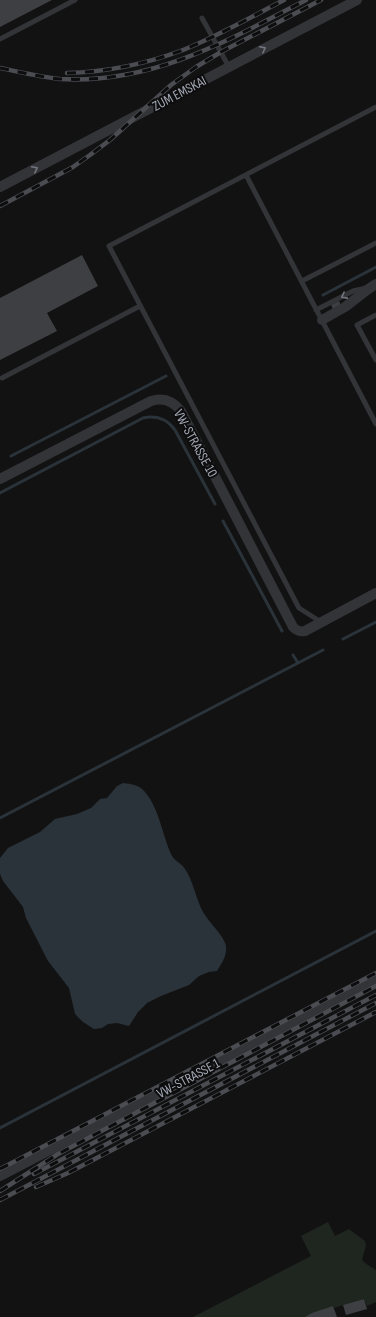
<svg xmlns="http://www.w3.org/2000/svg" width="376" height="1317" font-family="'Sofia Sans Condensed',sans-serif">
	<style>
		.green { fill: #1e261f }
		.water { fill: #2a3339 }
		.lines { fill: none; stroke-linecap: round; stroke-linejoin: round }
		.stream { stroke: #2a3339; stroke-width: 3 }
		.building { fill: #3e3f43 }
		.lane { stroke: #333438; stroke-width: 5 }
		.street { stroke: #333438; stroke-width: 10 }
		.rail-casing { stroke: #4a4c51; stroke-width: 4.5 }
		.rail { stroke: #0d0d0e; stroke-width: 3; stroke-dasharray: 9; stroke-linecap: butt }
		.oneway { stroke: #71747c }
		.labels { text-anchor: middle; stroke-width: 4; stroke-linejoin: round; paint-order: stroke }
		.street-label { font-size: 14px; fill: #a3a9b4; stroke: #0d0d0e }
	</style>
	<rect width="100%" height="100%" fill="#121213"/>
	<path class="green" d="M328 1222 335 1236 349 1229 365 1241 366 1246 362 1260 365 1263 376 1270V1302L367 1306 364 1299 334 1308 333 1306 305 1317H193L311 1256 301 1236Z"/>
	<path class="water" d="M123 783C131 784 140 785 145 792 160 810 162 835 172 856 175 861 182 864 185 869 193 881 195 895 201 908 206 920 224 935 226 946 227 956 222 963 217 971L209 972 199 976 189 985 161 996 147 1003 138 1012 129 1026 117 1023 108 1024 102 1028 94 1029 83 1022 75 1014 69 988 48 961 26 918 23 907 3 881 0 874V858L8 848 40 832 55 819 77 814 91 808 100 799 107 798 117 786Z"/>
	<g class="lines">
		<path class="stream" d="M323 295 376 267
			M11 456 166 376
			M0 493 143 418C157 415 167 419 175 430L215 504
			M223 521 282 631
			M343 639 376 622
			M293 655 298 663
			M0 818 323 650
			M0 1128 376 931"/>
	</g>
	<path class="building" d="M0 0H52L0 27Z
		M82 255 98 286 47 313 57 331 0 360V298Z
		M339 301 341 305 333 309 331 305Z
		M364 1299 367 1309 346 1315 343 1305Z
		M333 1306 337 1317H305L312 1313Z"/>
	<g class="lines">
		<path class="lane" d="M202 18 229 67
			M0 39 75 0
			M246 175 376 424
			M302 281 376 243
			M316 310 353 291 366 288
			M376 315 357 325 376 360
			M2 378 140 306
			M321 622 299 608 109 246 376 107"/>
		<path class="street" d="M0 187 357 0
			M322 320 345 307 367 290 376 284
			M0 479 151 401C163 397 173 401 181 411L293 627C297 631 300 632 305 631L376 593
			M0 1176 376 980"/>
		<defs>
			<path id="rail" d="M0 68C20 72 40 77 60 79 153 84 227 41 306 0
				M67 73C106 72 146 64 183 50 218 36 251 17 284 0
				M0 206 73 167 90 155 110 140 171 85 196 67 221 52 321 0
				M0 1169 376 973
				M34 1174 376 995
				M36 1187 68 1173 376 1012
				M0 1191 58 1154 376 986
				M0 1200 376 1003"/>
		</defs>
		<use href="#rail" class="rail-casing"/>
		<use href="#rail" class="rail"/>
	</g>
	<defs><path id="oneway-chevron" d="M-2-3.5L2.5 0L-2 3.5" fill="none" stroke-width="1.6" stroke-linecap="round" stroke-linejoin="round"/></defs>
	<g class="oneway">
		<use href="#oneway-chevron" transform="translate(263 49) rotate(-27)"/>
		<use href="#oneway-chevron" transform="translate(35 169) rotate(-27)"/>
		<use href="#oneway-chevron" transform="translate(344 296) rotate(152)"/>
	</g>
	<g class="labels">
		<g class="street-label">
			<text transform="translate(179 93) rotate(-28)" y="5">ZUM EMSKAI</text>
			<text transform="translate(196 443) rotate(61)" y="5">VW-STRASSE 10</text>
			<text transform="translate(188 1078) rotate(-28)" y="5">VW-STRASSE 1</text>
		</g>
	</g>
</svg>
